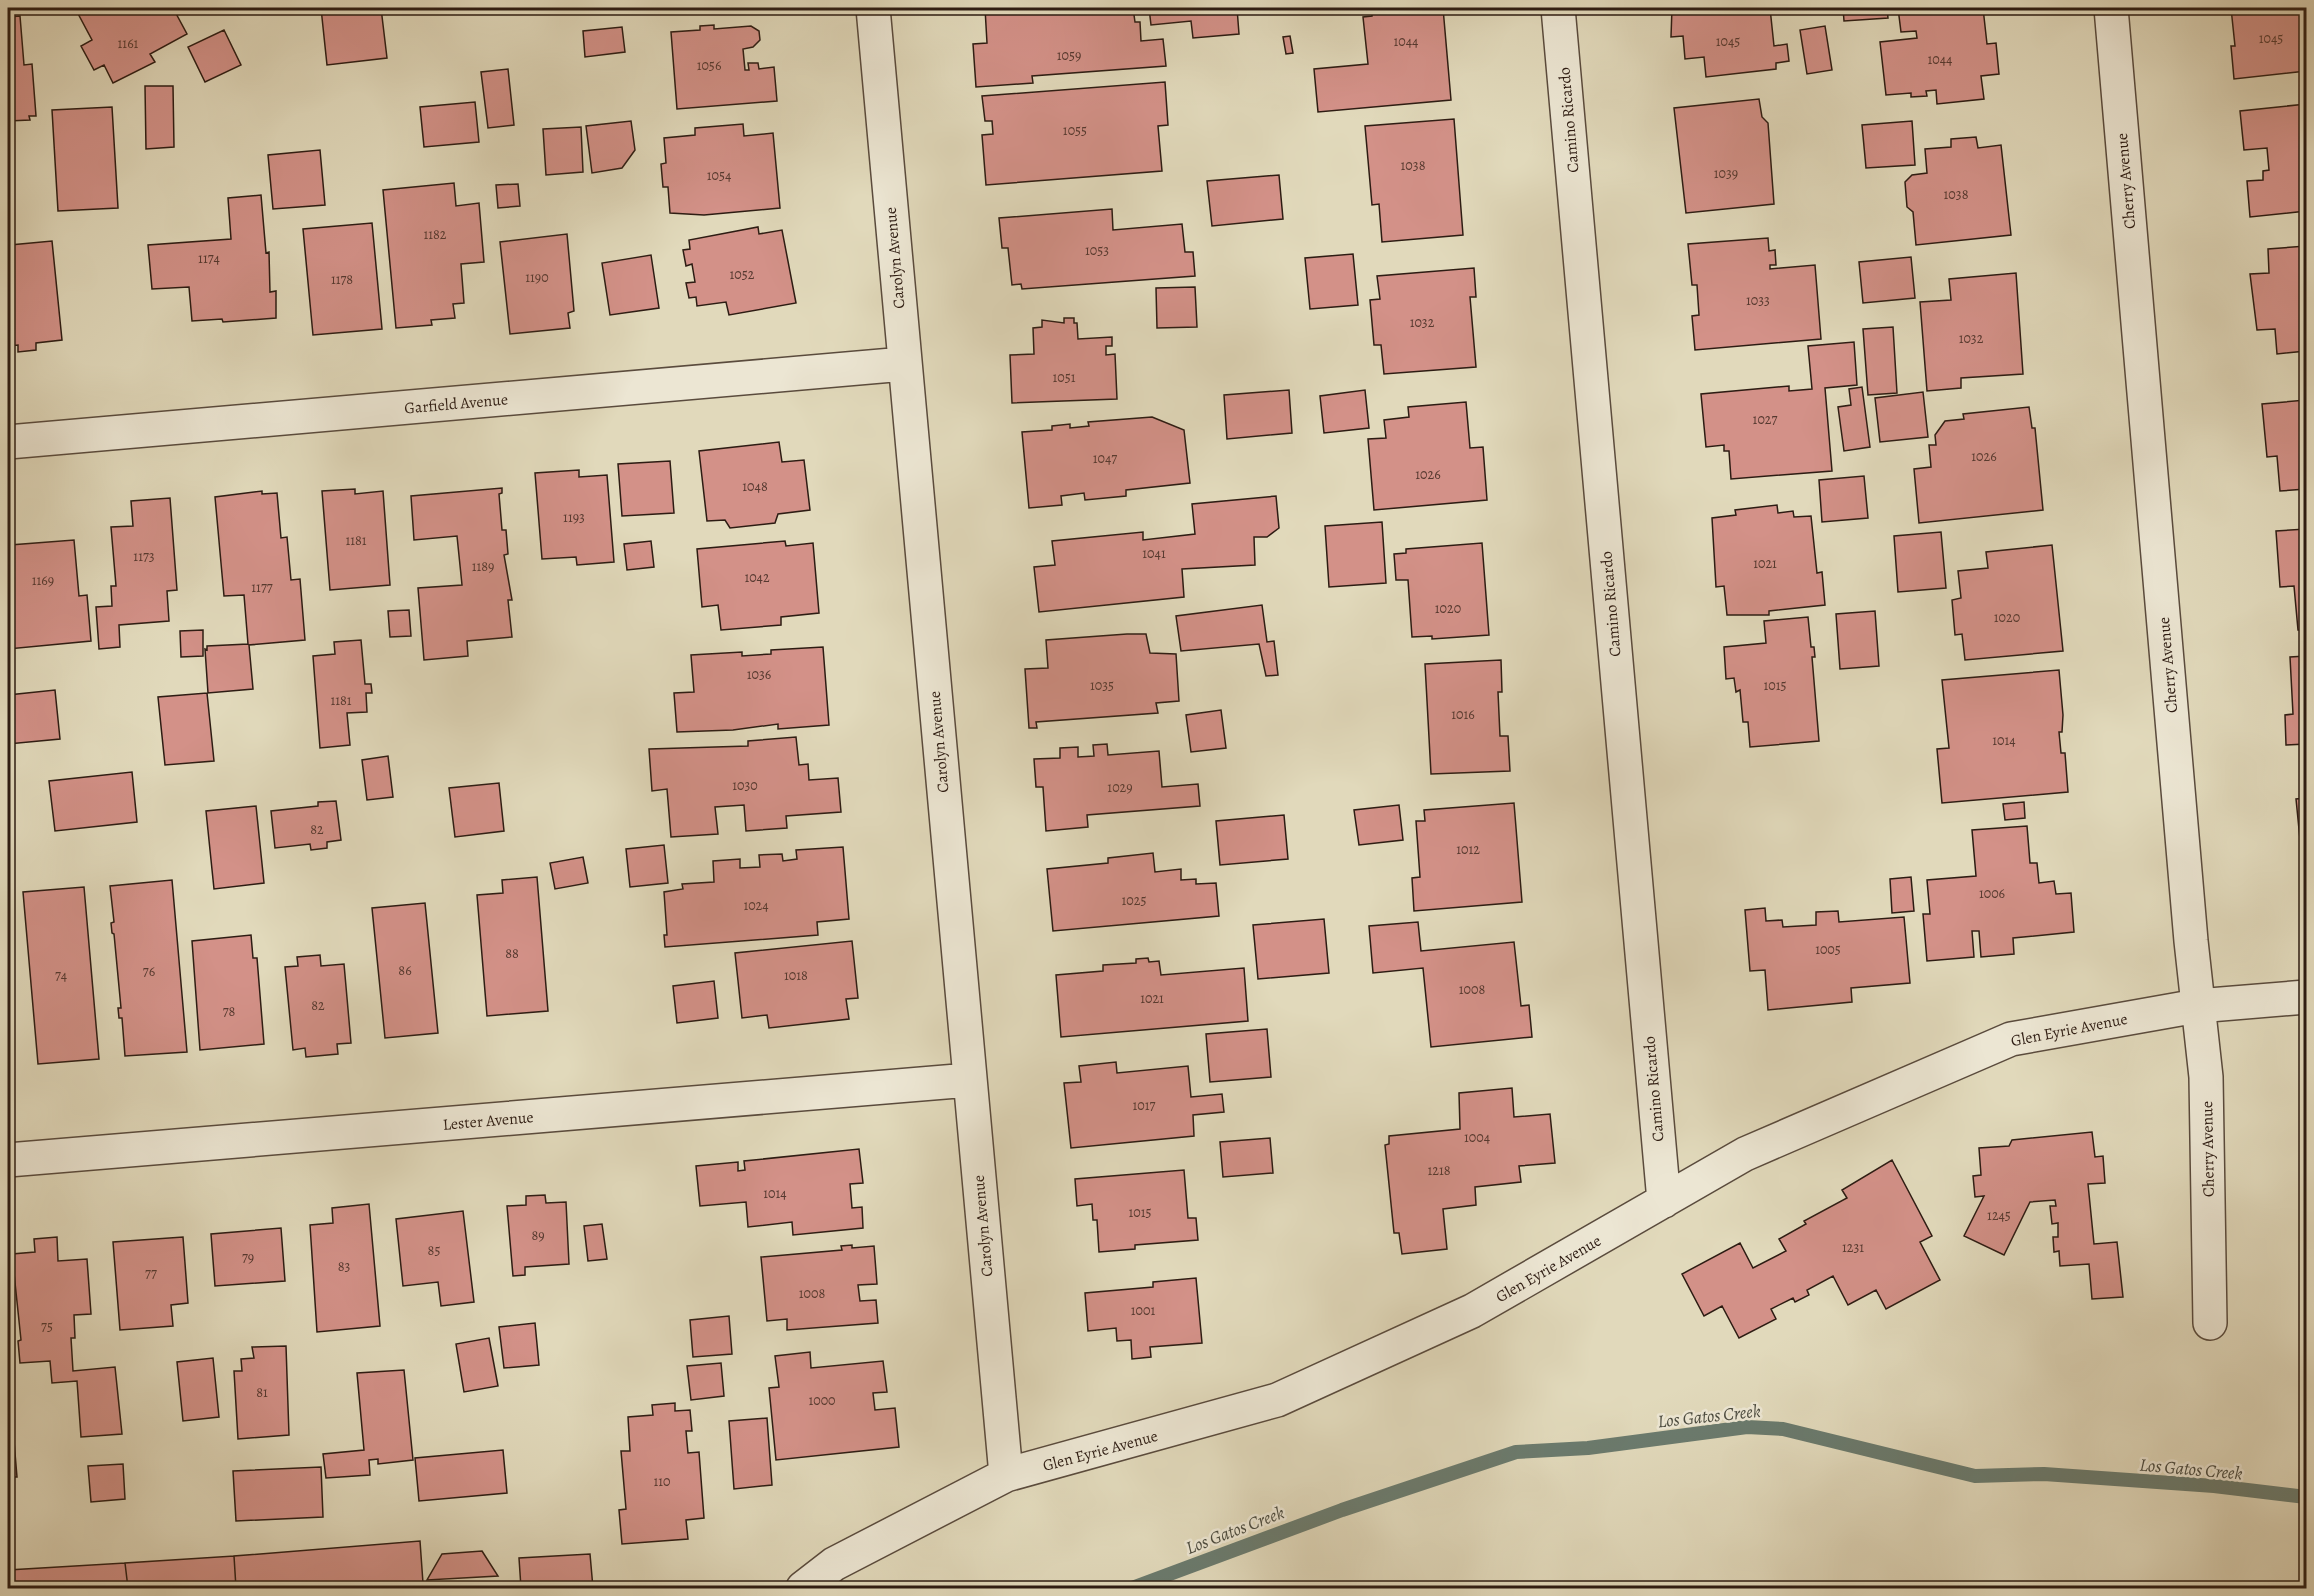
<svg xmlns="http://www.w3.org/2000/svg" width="2314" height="1596" font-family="Alegreya,serif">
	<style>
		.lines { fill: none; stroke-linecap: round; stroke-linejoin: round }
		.stream { stroke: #6b7b6e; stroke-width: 14 }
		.building { fill: #d39188; stroke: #2d1c13; stroke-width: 1.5 }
		.street-casing { stroke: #5a4b3d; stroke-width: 36 }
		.street { stroke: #ece6d3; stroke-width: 33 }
		.labels { text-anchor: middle; stroke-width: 5; stroke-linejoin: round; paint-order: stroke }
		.number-label { font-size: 14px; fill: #563930 }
		.street-label { font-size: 16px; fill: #2d1c13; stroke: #ece6d3 }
		.water-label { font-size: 18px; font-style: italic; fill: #4c4c40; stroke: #ece6d3 }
	</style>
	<rect width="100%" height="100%" fill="#e1d9bb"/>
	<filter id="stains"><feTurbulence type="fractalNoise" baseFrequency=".00333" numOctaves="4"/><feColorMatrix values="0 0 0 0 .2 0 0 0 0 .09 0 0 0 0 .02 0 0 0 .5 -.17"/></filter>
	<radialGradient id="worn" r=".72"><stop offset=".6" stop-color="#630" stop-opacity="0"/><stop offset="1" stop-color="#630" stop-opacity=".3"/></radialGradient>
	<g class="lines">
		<path class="stream" d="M1132 1588 1342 1510 1516 1452 1588 1448 1747 1427 1783 1429 1975 1476 2044 1474 2214 1486 2306 1497"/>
	</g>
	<path class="building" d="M75 8H173L187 34 150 54 155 62 113 83 104 65 94 70 81 46 92 40Z
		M321 8H381L387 58 327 65Z
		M985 8H1133L1135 22H1140L1141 41 1163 39 1166 66 1032 76 1033 83 976 87 973 44 987 43Z
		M1149 8H1237L1239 34 1193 38 1191 21 1151 25Z
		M1289 8H1338V11L1289 14Z
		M1372 8H1443L1451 100 1318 112 1314 69 1368 64 1363 17 1372 16Z
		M1672 8H1770L1774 46 1787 44 1789 61 1776 63V69L1706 77 1704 57 1685 59 1683 36 1671 37Z
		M1843 8H1887L1888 18 1844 21Z
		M1898 8H1983L1987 44 1996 43 1999 74 1981 76 1984 99 1937 104 1936 90 1926 91 1927 96 1911 97V93L1886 95 1880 42 1917 38 1916 31 1901 32Z
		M2231 8H2301L2303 30H2306V71L2234 79 2231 46H2235Z
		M20 16 24 65 32 64 36 116H29L30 120 8 121V17Z
		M714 25V29L751 26 759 31 760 40 753 47 743 49 745 70H749L748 63H758L759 69 774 67 777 101 677 109 671 32 700 30V26Z
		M1825 26 1832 70 1807 74 1800 30Z
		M622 27 625 52 585 57 583 31Z
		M224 30 241 65 205 82 188 47Z
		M1290 36 1293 53 1286 54 1283 37Z
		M508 69 514 125 488 128 481 72Z
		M1165 82 1168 125 1158 126 1162 171 986 185 982 135 993 134 992 121H985L982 96Z
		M145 86H173L174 147 146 149Z
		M1759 99 1762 117 1768 123 1774 204 1686 213 1674 108Z
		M475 102 479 142 424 147 420 107Z
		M2306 104V211L2250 217 2247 181 2263 180V171L2269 170 2267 148 2244 150 2240 111Z
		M112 107 118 208 58 211 52 110Z
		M1454 119 1463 235 1382 242 1379 204 1372 205 1365 126Z
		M631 121 635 150 622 168 592 173 586 126Z
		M1912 121 1915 165 1866 168 1862 125Z
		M743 124 744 136 773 133 780 208 704 215 670 213 668 187H663L661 164 666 163 664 138 695 135V128Z
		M581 127 583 172 546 175 543 129Z
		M1976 137 1978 148 2001 145 2011 235 1916 245 1913 212 1907 207 1905 182 1912 175 1927 173 1925 149 1951 147V139Z
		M320 150 325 205 273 209 268 155Z
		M1279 175 1283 219 1212 226 1207 181Z
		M454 183 456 206 479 203 484 262 461 264 464 303 453 304 455 318 431 320 432 325 396 328 383 190Z
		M518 184 520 206 498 208 496 185Z
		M261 195 266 253 269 252 270 292 276 291V318L223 322 222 319 192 321 189 287 152 289 148 245 231 239 228 198Z
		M1112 209 1113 230 1182 224 1185 252H1193L1195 276 1022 289 1021 284 1012 285 1008 248H1002L999 218Z
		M372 223 382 329 313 335 303 229Z
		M758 227 759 234 782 230 796 303 729 315 726 302 697 306 696 297 689 298 686 283 695 282 692 264 686 266 683 250 690 249 689 240Z
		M567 234 574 311 568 313 570 328 510 334 500 242Z
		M1768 238 1769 251 1775 250 1776 265H1770V269L1815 265 1821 339 1695 350 1692 316 1699 315 1697 285H1692L1688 244Z
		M52 241 62 340 36 343V350L18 352V345L8 346V261H12L10 245Z
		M2306 246V351L2277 354 2275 329 2257 330 2250 274 2269 273 2268 249Z
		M1353 254 1358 305 1310 309 1305 258Z
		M651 255 659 308 610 315 602 263Z
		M1911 257 1915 298 1863 303 1859 262Z
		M1474 268 1476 297H1470L1476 367 1384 374 1381 345H1374L1370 300 1380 299 1377 276Z
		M2016 273 2023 374 1961 378V388L1927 391 1920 302 1951 300 1949 279Z
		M1195 287 1197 327 1157 328 1156 288Z
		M1064 318H1074V323H1077L1078 339 1112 337V346H1106V355L1115 354 1117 399 1012 403 1010 355 1034 354 1033 328 1042 327V320L1064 323Z
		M1893 327 1897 393 1868 395 1863 329Z
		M1854 342 1857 385 1825 388 1832 471 1731 479 1729 451H1724V445L1706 447 1701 394 1789 386V391L1812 389 1808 346Z
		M1862 387 1870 447 1844 451 1838 407 1851 405 1849 389Z
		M1289 390 1292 433 1227 439 1224 395Z
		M1365 390 1369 428 1324 433 1320 396Z
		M1923 392 1928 437 1880 442 1875 398Z
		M2306 400V489L2280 491 2277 456 2267 457 2262 404Z
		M1466 402 1470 448 1483 447 1487 500 1374 510 1368 439 1386 438 1384 420 1409 417 1408 407Z
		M2029 407 2032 428H2035L2043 510 1919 523 1914 469 1931 467 1929 445H1936L1935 435 1945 421 1964 419 1963 414Z
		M1152 417 1184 430 1190 483 1126 490V496L1085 500 1084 493 1061 496 1062 505 1029 508 1022 432 1052 430V426L1070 424V428L1089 426 1088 422Z
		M779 442 782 462 804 460 810 510 778 514 775 523 730 528 725 520 707 521 699 451Z
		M670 461 674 513 622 516 618 464Z
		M579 470V477L607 475 614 562 577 565 576 557 542 559 535 473Z
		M1864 476 1868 518 1822 522 1819 480Z
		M502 488V493L499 494 502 530H506L508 554 504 555 512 600H508L512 637 467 641 468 656 424 660 418 588 462 585 457 536 414 540 411 496Z
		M355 489V494L383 491 390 585 330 590 322 491Z
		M262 491V494L277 493 281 538 287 537 291 580 300 579 305 640 249 645 253 689 208 693 205 649 207 650V646L248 644 244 595 224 596 215 497Z
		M1276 496 1279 528 1267 537H1254L1255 565 1182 569 1184 597 1039 612 1034 567 1055 565 1052 541 1143 532V540L1195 534 1192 504Z
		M170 498 177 590 167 591 169 621 119 625 120 647 99 649 96 607 112 606 111 586H116L111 527 133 526 131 501Z
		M1777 505 1778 513 1793 511 1794 517 1811 516 1817 573 1822 572 1825 605 1769 611V615H1727L1724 586 1716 587 1712 518 1736 515 1735 510Z
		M1382 522 1386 583 1329 587 1325 526Z
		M2306 529V630H2298L2294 586 2280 587 2276 531Z
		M1941 532 1946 588 1898 592 1894 536Z
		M74 540 79 596 87 595 91 641 8 649V566L12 565 10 545Z
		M651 541 654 567 627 570 624 544Z
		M785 541 786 546 813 543 819 613 781 617V625L721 630 718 605 702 607 697 549Z
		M1482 543 1489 635 1432 639V636L1412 637 1408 580H1396L1394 554 1406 553V549Z
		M2052 545 2063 651 1965 660 1962 634 1955 635 1952 600 1961 598 1958 571 1988 568 1986 552Z
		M1262 605 1267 642 1274 641 1278 675 1266 676 1259 644 1181 651 1176 616Z
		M409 610 411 636 390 637 388 611Z
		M1875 611 1879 666 1840 669 1836 614Z
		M1808 617 1811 647H1814L1815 657H1812L1819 741 1750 747 1748 722H1743L1740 690 1736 692 1734 678 1726 679 1724 647 1766 643 1764 621Z
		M203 630V656L181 657 180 631Z
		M1127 634H1146L1150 653 1176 654 1179 701 1156 703 1158 713 1036 722 1037 728H1029L1025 669 1048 668 1046 640Z
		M361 640 365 684H371L372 693H366L367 712 347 713 350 745 320 748 313 656 335 654 334 642Z
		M823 647 829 725 778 729V724L733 730 677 732 674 693 694 692 691 655 742 652V656L771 654V650Z
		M2306 656V744L2286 745 2285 715 2293 714 2290 657Z
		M1501 660 1502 692H1498L1500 736H1508L1510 771 1431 774 1425 664Z
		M2059 670 2063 715 2062 732H2059L2061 753H2065L2068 792 1942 803 1937 749 1949 748 1942 680Z
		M55 690 60 739 8 744V695Z
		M207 693 214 761 165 765 158 697Z
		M1221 710 1226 748 1191 752 1186 715Z
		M796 737 799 765 808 764 809 780 838 778 841 812 786 816 787 828 746 831 744 805 715 807 718 834 671 837 667 789 652 791 649 749 748 746V741Z
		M1107 744 1108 755 1159 751 1162 787 1198 784 1200 806 1087 815 1088 827 1046 831 1043 787H1036L1034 759 1060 758V748L1078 747V757L1094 756 1093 745Z
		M388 756 393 797 367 800 362 760Z
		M132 772 137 822 55 831 49 781Z
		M499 783 504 831 455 837 449 788Z
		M2306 798V900L2296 799Z
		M336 801 341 840 327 842V848L311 850 310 844 275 848 271 811 318 806V802Z
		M2024 802 2025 818 2005 820 2003 804Z
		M1514 803 1522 902 1414 911 1412 878 1420 877 1416 821H1425L1424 810Z
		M1399 805 1403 840 1359 845 1354 810Z
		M256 806 264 883 214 889 206 811Z
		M1284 815 1288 859 1220 865 1216 821Z
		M2027 826 2030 863H2037L2039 883 2054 881 2056 894 2071 893 2074 932 2013 938 2014 954 1981 957 1979 931H1972L1974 957 1927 961 1923 914H1930L1927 880 1976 876 1972 830Z
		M664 845 668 883 630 887 626 849Z
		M843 847 849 919 817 922 818 935 665 947 664 935H667L664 892 683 889 682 884 714 882 713 861 740 859V868L760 867 759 855 782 854 783 861 797 859 796 850Z
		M1153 853 1155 872 1181 869V880L1196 879V884L1216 883 1219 916 1053 931 1047 869 1108 863V858Z
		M583 857 588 883 555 889 550 863Z
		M8 858 10 890 8 891Z
		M537 877 548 1011 487 1016 477 895 503 893 502 880Z
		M1911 877 1914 911 1892 913 1890 879Z
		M172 880 187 1052 125 1056 122 1018H119L118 1008H121L114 934 112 933 111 923 114 922 110 886Z
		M84 887 99 1059 38 1064 23 892Z
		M425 903 438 1033 385 1038 372 908Z
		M1765 908 1766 921 1782 920 1783 927 1816 925V912L1838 911 1839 922 1904 917 1910 983 1851 988 1852 1002 1768 1010 1765 970 1750 971 1745 910Z
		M1324 919 1329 973 1258 979 1253 925Z
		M1418 922 1421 951 1514 942 1521 1006 1529 1005 1532 1037 1431 1047 1423 968 1373 973 1369 926Z
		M251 935 253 958H257L264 1044 200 1050 192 941Z
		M852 941 858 998 846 999 849 1019 769 1028 767 1015 742 1018 735 953Z
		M320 955 321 966 344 964 351 1043 337 1044 338 1054 306 1057 305 1048 293 1050 285 967 298 966 297 957Z
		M1148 958 1149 962 1159 961 1161 975 1244 968 1248 1021 1061 1037 1056 975 1103 971V965L1136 963V959Z
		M714 981 718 1018 677 1023 673 986Z
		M1267 1029 1271 1077 1210 1082 1206 1034Z
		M1116 1062 1117 1073 1188 1066 1191 1097 1222 1094 1224 1112 1193 1115 1194 1136 1071 1148 1064 1083 1081 1082 1079 1066Z
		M1512 1088 1514 1117 1550 1114 1555 1163 1519 1166 1521 1182 1475 1187 1476 1205 1443 1209 1447 1249 1402 1254 1399 1233H1394L1385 1145 1389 1144V1136L1460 1129 1459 1093Z
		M2092 1132 2095 1157 2103 1156 2105 1183 2088 1184 2094 1244 2117 1242 2123 1297 2092 1299 2089 1264 2060 1266 2059 1251 2054 1252 2053 1237H2058V1223L2052 1224 2050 1206H2056L2055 1200 2030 1202 2004 1255 1964 1236 1984 1196 1975 1197 1973 1176 1981 1175 1979 1148 2009 1146 2012 1140Z
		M1270 1138 1273 1173 1223 1177 1220 1142Z
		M859 1149 863 1183 850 1184 852 1208 862 1207 863 1228 793 1235 792 1222 748 1227 746 1202 700 1206 696 1166 738 1162V1171L745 1170 744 1161Z
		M1892 1160 1932 1236 1920 1242 1940 1280 1886 1309 1876 1290 1848 1305 1833 1276 1807 1290 1809 1295 1795 1302 1793 1298 1771 1309 1776 1319 1739 1338 1722 1306 1704 1316 1682 1274 1740 1243 1753 1268 1786 1251 1779 1239 1806 1224 1804 1221 1847 1198 1842 1190Z
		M1184 1170 1188 1218H1196L1198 1240 1135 1245V1249L1099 1252 1097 1220H1093L1092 1204 1077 1206 1075 1179Z
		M545 1195 546 1203 566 1202 569 1264 525 1267V1275L513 1276 507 1206 526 1205V1196Z
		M369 1204 380 1326 317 1332 310 1225 333 1223 332 1208Z
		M463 1211 474 1302 441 1306 438 1282 403 1286 396 1219Z
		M602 1224 607 1259 588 1261 584 1226Z
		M281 1228 285 1281 215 1286 211 1234Z
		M57 1237 58 1261 87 1259 91 1314 74 1315 75 1338H71L73 1371 115 1367 122 1434 81 1437 77 1381 52 1383 50 1361 20 1363 18 1341 21 1340 12 1254 35 1252 34 1239Z
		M183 1237 188 1303 171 1305 173 1326 120 1330 113 1242Z
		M852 1245V1248L874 1246 877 1284 858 1285 860 1301 876 1300 878 1323 787 1330V1319L767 1321 761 1257 842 1250 841 1246Z
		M1196 1278 1202 1343 1150 1347 1151 1357 1132 1359 1131 1340 1117 1341 1116 1328 1088 1331 1085 1293 1153 1287V1282Z
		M729 1316 732 1354 693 1357 690 1320Z
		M535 1323 539 1365 504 1368 499 1327Z
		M489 1338 498 1386 464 1392 456 1344Z
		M286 1346 289 1435 238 1439 234 1371H242L241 1359 254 1358 252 1347Z
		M810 1352 811 1368 883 1361 887 1392 873 1393 875 1410 895 1408 899 1447 776 1460 769 1388 779 1387 775 1356Z
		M213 1358 219 1417 183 1421 177 1362Z
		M721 1363 724 1396 691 1400 687 1366Z
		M8 1369 17 1477H8Z
		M404 1370 413 1460 378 1464V1459L369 1460 370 1475 326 1478 323 1454 364 1450 357 1373Z
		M675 1403V1411L690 1410 692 1431H686L688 1453 699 1452 704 1518 686 1520 688 1539 622 1544 619 1510 626 1509 621 1451H630L628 1417 653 1415 652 1405Z
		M767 1418 772 1485 734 1489 729 1421Z
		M503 1450 507 1493 419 1501 415 1458Z
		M123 1464 125 1499 91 1502 88 1466Z
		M321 1467 323 1517 236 1521 233 1471Z
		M420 1541 423 1583 360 1588H236L234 1556Z
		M482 1551 498 1576 427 1580 442 1554Z
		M590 1554 593 1588H521L519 1558Z
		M234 1556 236 1588H128L125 1563Z
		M125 1563 128 1588H8V1570Z"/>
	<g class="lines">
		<defs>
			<path id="street" d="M873 8 1006 1475
				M1558 8 1664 1201
				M2111 8 2191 941 2206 1077 2210 1323
				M8 442 904 364
				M8 1160 969 1080
				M803 1588 834 1564 1006 1475 1277 1400 1472 1311 1745 1154 2011 1039 2197 1006 2306 997"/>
		</defs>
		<use href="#street" class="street-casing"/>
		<use href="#street" class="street"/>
	</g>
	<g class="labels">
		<g class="number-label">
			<text x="2271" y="43">1045</text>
			<text x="1406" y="46">1044</text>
			<text x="1728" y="46">1045</text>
			<text x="128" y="48">1161</text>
			<text x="1069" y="60">1059</text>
			<text x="1940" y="64">1044</text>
			<text x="709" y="70">1056</text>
			<text x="1075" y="135">1055</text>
			<text x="1413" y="170">1038</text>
			<text x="1726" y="178">1039</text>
			<text x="719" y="180">1054</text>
			<text x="1956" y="199">1038</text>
			<text x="435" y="239">1182</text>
			<text x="1097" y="255">1053</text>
			<text x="209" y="263">1174</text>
			<text x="742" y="279">1052</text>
			<text x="537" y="282">1190</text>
			<text x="342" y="284">1178</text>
			<text x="1758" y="305">1033</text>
			<text x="1422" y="327">1032</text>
			<text x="1971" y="343">1032</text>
			<text x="1064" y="382">1051</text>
			<text x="1765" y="424">1027</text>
			<text x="1984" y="461">1026</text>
			<text x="1105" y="463">1047</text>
			<text x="1428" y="479">1026</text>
			<text x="755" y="491">1048</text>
			<text x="574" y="522">1193</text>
			<text x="356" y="545">1181</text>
			<text x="1154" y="558">1041</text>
			<text x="144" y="561">1173</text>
			<text x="1765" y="568">1021</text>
			<text x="483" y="571">1189</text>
			<text x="757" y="582">1042</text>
			<text x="43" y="585">1169</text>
			<text x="262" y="592">1177</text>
			<text x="1448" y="613">1020</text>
			<text x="2007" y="622">1020</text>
			<text x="759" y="679">1036</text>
			<text x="1102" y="690">1035</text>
			<text x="1775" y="690">1015</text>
			<text x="341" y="705">1181</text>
			<text x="1463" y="719">1016</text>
			<text x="2004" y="745">1014</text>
			<text x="745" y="790">1030</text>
			<text x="1120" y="792">1029</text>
			<text x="317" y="834">82</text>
			<text x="1468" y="854">1012</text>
			<text x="1992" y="898">1006</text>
			<text x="1134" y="905">1025</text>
			<text x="756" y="910">1024</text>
			<text x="1828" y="954">1005</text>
			<text x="512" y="958">88</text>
			<text x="405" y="975">86</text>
			<text x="149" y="976">76</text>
			<text x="61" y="980">74</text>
			<text x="796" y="980">1018</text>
			<text x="1472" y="994">1008</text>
			<text x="1152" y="1003">1021</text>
			<text x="318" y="1010">82</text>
			<text x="229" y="1016">78</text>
			<text x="1144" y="1110">1017</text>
			<text x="1477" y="1142">1004</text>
			<text x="1439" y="1175">1218</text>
			<text x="775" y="1198">1014</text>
			<text x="1140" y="1217">1015</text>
			<text x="1999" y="1220">1245</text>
			<text x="538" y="1240">89</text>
			<text x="1853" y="1252">1231</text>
			<text x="434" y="1255">85</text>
			<text x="248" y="1262">79</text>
			<text x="344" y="1271">83</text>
			<text x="151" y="1278">77</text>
			<text x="812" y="1298">1008</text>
			<text x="1143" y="1315">1001</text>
			<text x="47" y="1331">75</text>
			<text x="262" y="1397">81</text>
			<text x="822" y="1405">1000</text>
			<text x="662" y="1486">110</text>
		</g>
		<g class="street-label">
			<text transform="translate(1568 120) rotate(-95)" y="6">Camino Ricardo</text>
			<text transform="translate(2125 181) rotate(-95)" y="6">Cherry Avenue</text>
			<text transform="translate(894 258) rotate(-95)" y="6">Carolyn Avenue</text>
			<text transform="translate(456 403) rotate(-5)" y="6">Garfield Avenue</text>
			<text transform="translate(1610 604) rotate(-95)" y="6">Camino Ricardo</text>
			<text transform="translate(2167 665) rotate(-95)" y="6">Cherry Avenue</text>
			<text transform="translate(938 742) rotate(-95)" y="6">Carolyn Avenue</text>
			<text transform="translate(2069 1029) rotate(-11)" y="6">Glen Eyrie Avenue</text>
			<text transform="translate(1653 1089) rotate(-95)" y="6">Camino Ricardo</text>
			<text transform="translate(488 1120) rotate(-5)" y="6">Lester Avenue</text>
			<text transform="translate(2207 1149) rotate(-91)" y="6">Cherry Avenue</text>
			<text transform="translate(982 1226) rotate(-95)" y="6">Carolyn Avenue</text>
			<text transform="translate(1548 1268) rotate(-30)" y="6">Glen Eyrie Avenue</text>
			<text transform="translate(1100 1450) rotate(-15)" y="6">Glen Eyrie Avenue</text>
		</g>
		<g class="water-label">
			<text transform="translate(1709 1416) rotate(-6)" y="6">Los Gatos Creek</text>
			<text transform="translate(2191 1469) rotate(5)" y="6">Los Gatos Creek</text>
			<text transform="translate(1235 1530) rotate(-21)" y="6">Los Gatos Creek</text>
		</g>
	</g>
	<rect width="2314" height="1596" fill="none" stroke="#e1d9bb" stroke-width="30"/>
	<rect x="9" y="9" width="2296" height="1578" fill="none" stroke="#2d1c13" stroke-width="3"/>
	<rect x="15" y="15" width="2284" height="1566" fill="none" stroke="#2d1c13" stroke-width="1.5"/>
	<rect width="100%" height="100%" filter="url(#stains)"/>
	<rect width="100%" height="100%" fill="url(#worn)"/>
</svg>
